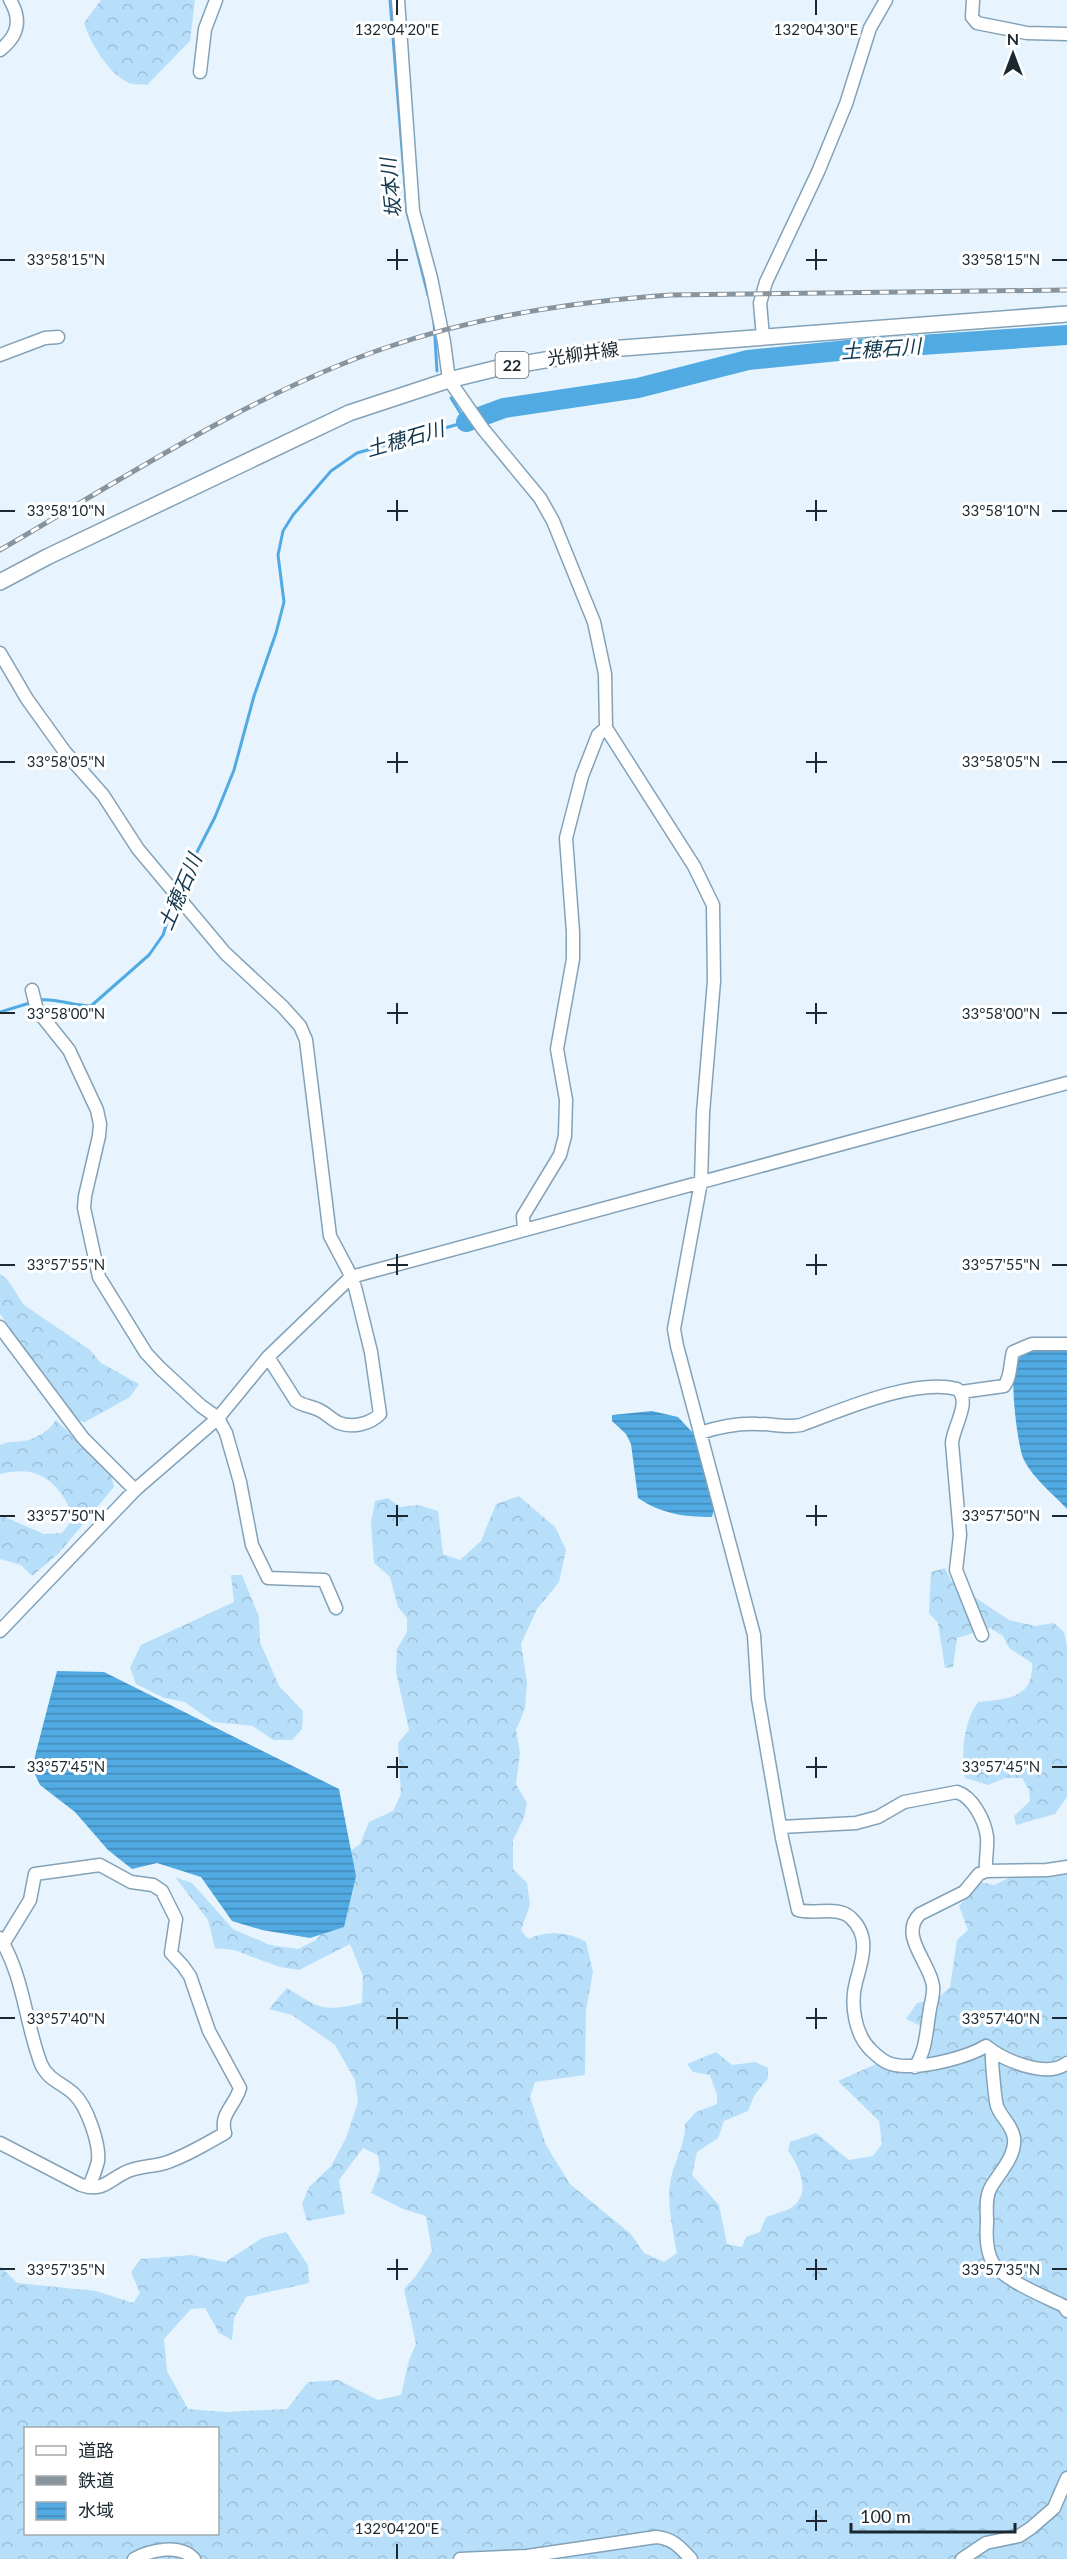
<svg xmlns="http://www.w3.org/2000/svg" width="1067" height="2559" font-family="Lato,'Noto Sans JP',sans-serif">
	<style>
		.forest { fill: url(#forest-crowns); fill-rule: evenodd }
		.water { fill: url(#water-rules) }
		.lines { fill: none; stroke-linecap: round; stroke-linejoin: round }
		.stream { stroke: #51aae2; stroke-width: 3 }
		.river { stroke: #51aae2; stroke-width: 20 }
		.minor-casing { stroke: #83a2b8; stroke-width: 15 }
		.major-casing { stroke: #83a2b8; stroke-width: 18 }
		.minor { stroke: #fff; stroke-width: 12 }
		.major { stroke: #fff; stroke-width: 15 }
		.rail-casing { stroke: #87949d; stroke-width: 5 }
		.rail { stroke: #fff; stroke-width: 3; stroke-dasharray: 9; stroke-linecap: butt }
		.ticks { fill: none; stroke: #1b2830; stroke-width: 2 }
		.labels { text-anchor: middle; stroke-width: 6; stroke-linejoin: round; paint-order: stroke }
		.shield { fill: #fff; stroke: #5f686e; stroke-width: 1.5 }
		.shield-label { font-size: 16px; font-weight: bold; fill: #1b2830 }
		.street-label { font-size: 18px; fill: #1b2830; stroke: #fff }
		.water-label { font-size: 20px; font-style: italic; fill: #12384f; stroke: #fff }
		.ticks-label { font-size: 15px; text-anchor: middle; fill: #1b2830; stroke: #fff; stroke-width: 6; stroke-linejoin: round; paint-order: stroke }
	</style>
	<defs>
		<pattern id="forest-crowns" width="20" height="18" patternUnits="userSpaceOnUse" patternTransform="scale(1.5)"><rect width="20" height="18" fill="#b7dffa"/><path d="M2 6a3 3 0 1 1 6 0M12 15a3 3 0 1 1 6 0" fill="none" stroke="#9dbfd7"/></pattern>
		<pattern id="water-rules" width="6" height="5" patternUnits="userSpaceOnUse" patternTransform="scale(1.5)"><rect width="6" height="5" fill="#51aae2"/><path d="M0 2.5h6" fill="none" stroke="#428ab8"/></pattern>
	</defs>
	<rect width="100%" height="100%" fill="#e7f4fe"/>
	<path class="forest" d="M101 0H195L190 41 147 85C142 84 133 85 129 83 109 74 90 43 84 23Z
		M0 1274 7 1279 24 1305 90 1350 101 1363 139 1384 130 1397 85 1422 76 1420 0 1314Z
		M56 1420 111 1474 114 1487 59 1553 32 1576 21 1565 0 1559V1515L44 1534 62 1533 74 1518C59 1482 40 1464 0 1474V1445C8 1441 15 1442 24 1441 36 1439 50 1430 56 1420Z
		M519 1496 555 1527 566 1550 559 1582 537 1609 521 1644 527 1683 525 1709 516 1730 520 1753 516 1784 527 1803 524 1818 513 1840V1869L527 1883 530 1905 521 1930 528 1939C546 1930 570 1932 586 1942L593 1972 586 2010 585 2075 535 2082 530 2097 546 2145 570 2184 631 2234 644 2253 664 2262 677 2253C673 2231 667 2205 670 2183 673 2163 686 2144 685 2124L696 2112 717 2104V2095L710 2075 693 2072 687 2064 716 2052 732 2065 755 2062 768 2068V2078L754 2096 748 2111 724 2121 718 2138 697 2152 692 2175 719 2205 727 2244 742 2247 746 2237 760 2232 766 2217C774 2214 782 2212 789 2209 813 2196 800 2167 788 2151L790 2142 816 2133 849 2160 873 2156 882 2144 879 2121 838 2081 876 2064 912 2074 923 2059 921 2026 906 2019 917 2003 937 1999 950 1987 957 1940 968 1930 959 1906 981 1882 994 1885 1013 1876 1067 1873V2559H0V2266L17 2283 96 2291 133 2303 140 2293 131 2272 141 2259 191 2255 225 2262 262 2238 286 2232 308 2265 309 2283 246 2297 234 2318 232 2340 219 2333 205 2308 191 2309 164 2339 167 2371 188 2409 225 2412 287 2409 308 2382 338 2380 378 2400 401 2395 409 2360 416 2344 404 2289 416 2276 432 2251 426 2216 403 2209 371 2193 380 2170 378 2155 363 2148 339 2180 345 2214 307 2221 302 2204 309 2187 331 2166 346 2138 358 2102 355 2080 335 2045 292 2015 269 2009 287 1988C320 2009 324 2012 362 2003L363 1976 350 1944 299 1970 280 1967 234 1950 215 1948 208 1920 175 1877 192 1883 233 1929 270 1945 298 1949 316 1940 339 1914 341 1858 360 1844 369 1822 393 1811 401 1794 398 1743 409 1730 396 1672 397 1649 407 1632V1618L398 1607 390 1577 374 1563 371 1524 375 1501 388 1498 400 1507 419 1505 438 1511 443 1554 460 1560 481 1541 496 1504ZM26 2428H218V2534H26Z
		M945 1568 952 1582 1009 1620 1035 1626 1054 1623 1064 1632 1067 1646V1797L1055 1814 1016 1825 1014 1816 1030 1801 1029 1790 1022 1778H1005L988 1785 965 1778C961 1754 963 1723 978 1702 1006 1699 1034 1699 1032 1663L1009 1648 1003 1636 990 1628 957 1638 953 1667 945 1668 938 1623 929 1613 931 1572Z
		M231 1575H242L259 1617 260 1642 279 1686 303 1711 302 1729 292 1740H273L253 1726 213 1722 185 1702 164 1698 136 1684 130 1668 141 1645 234 1602Z"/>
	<path class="water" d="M1029 1351H1067V1509C1053 1494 1033 1478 1024 1460 1017 1445 1011 1385 1014 1368 1016 1359 1021 1355 1029 1351Z
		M652 1411 678 1417 693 1433 714 1509 712 1517C684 1517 662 1514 638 1498L631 1444 626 1434 612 1421V1415Z
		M57 1671 104 1672 339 1789 356 1876 344 1927 310 1938 262 1930 232 1921 201 1877 157 1863 132 1869 108 1850 75 1812 40 1785 34 1772 35 1756Z"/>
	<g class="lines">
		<path class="stream" d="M390 0 407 212 428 295
			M434 322 437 371
			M177 891 215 817 234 770 254 696 276 633 284 602 278 555 283 531 293 515 331 471 357 453 466 422 451 398
			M39 1000C57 998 73 1006 91 1006L149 955 163 935 175 897
			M0 1012 33 1002"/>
		<path class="river" d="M466 422 504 408 638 388 748 360 848 350 1067 335"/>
		<defs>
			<path id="minor" d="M398 0 413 211 431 278 444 342 449 380 483 429 540 498 553 521 594 622 605 674 606 728 694 866 713 905 714 981 703 1113 701 1182 674 1329 677 1346 754 1635 758 1698 782 1838 798 1910C814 1915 838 1905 851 1918 871 1937 862 1960 856 1982 850 2004 855 2035 871 2050 883 2062 890 2066 907 2066 928 2067 968 2057 986 2046 1003 2060 1047 2079 1067 2063
				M973 0 972 17 977 23 1027 33 1067 34
				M0 50C18 36 22 20 10 0
				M200 72 205 29 216 0
				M763 337 760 303 766 282 818 172 846 104 870 28 886 0
				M0 355 45 338 58 337
				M0 653 27 699 65 752 103 795 138 849 225 953 283 1007 300 1026 306 1040 330 1236 348 1270 355 1287 371 1352 380 1414C370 1424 353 1428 339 1423 332 1420 326 1413 319 1410 311 1406 303 1406 296 1401L268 1357
				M32 990 37 1010 69 1050 97 1110 100 1124 99 1136 85 1196 84 1208 99 1277 146 1353 160 1368 201 1406 218 1418 226 1433 240 1482 252 1545 268 1578 324 1580 336 1608
				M524 1229 523 1216 560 1155 565 1136 566 1100 557 1049 573 959V932L566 838 582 776 598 735 606 728
				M0 1327 83 1438 135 1490
				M961 1392 1004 1386C1011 1378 1010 1362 1013 1352L1032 1344H1067
				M700 1433C719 1427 738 1423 758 1424 773 1424 786 1428 801 1425 842 1410 914 1378 957 1389 972 1401 953 1427 952 1443L960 1535 956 1570 982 1635
				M0 1631 135 1490 218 1418 268 1357 351 1277 1067 1083
				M781 1827 856 1823 878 1817 904 1802 957 1792C973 1797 985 1821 987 1837 988 1848 985 1860 986 1871
				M0 1938C24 1977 25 2022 41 2064 48 2080 62 2083 74 2094 87 2106 100 2144 98 2161 96 2170 92 2179 89 2187
				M992 2051C991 2056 995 2100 997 2106 1001 2118 1012 2124 1014 2138 1016 2156 1000 2172 991 2187 985 2197 987 2211 987 2223 986 2236 986 2251 993 2263 1003 2280 1046 2297 1064 2306L1067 2311
				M915 2067C927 2049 926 2030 930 2009 931 2002 934 1994 933 1986 931 1964 898 1935 920 1914L964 1892 979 1874 986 1871 1047 1870 1067 1867
				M0 2143 81 2185C102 2192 108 2181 124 2173 136 2166 152 2167 165 2163 186 2156 206 2144 225 2133 219 2114 235 2106 240 2088L209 2031 190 1976 183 1966 171 1953 176 1919 162 1891 153 1885 131 1882 100 1865 35 1874 30 1900 3 1944
				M134 2559C150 2550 180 2543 194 2559
				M460 2559 527 2556 656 2537C672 2538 680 2547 691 2559
				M962 2559 986 2543 1019 2536 1031 2528 1054 2508 1067 2478"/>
			<path id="major" d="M0 582 47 557 349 413 449 380 498 368 609 349 1067 314"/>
		</defs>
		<use href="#minor" class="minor-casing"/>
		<use href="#major" class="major-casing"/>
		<use href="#minor" class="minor"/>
		<use href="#major" class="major"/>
		<defs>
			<path id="rail" d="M0 550C121 480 253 393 385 348 478 316 573 302 670 295L1067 290"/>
		</defs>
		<use href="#rail" class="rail-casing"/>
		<use href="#rail" class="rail"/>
	</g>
	<path class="ticks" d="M397 0V15M816 0V15M397 249V270M816 249V270M0 260H15M387 260H408M806 260H827M1052 260H1067M397 500V521M816 500V521M0 511H15M387 511H408M806 511H827M1052 511H1067M397 752V773M816 752V773M0 762H15M387 762H408M806 762H827M1052 762H1067M397 1003V1024M816 1003V1024M0 1013H15M387 1013H408M806 1013H827M1052 1013H1067M397 1254V1275M816 1254V1275M0 1265H15M387 1265H408M806 1265H827M1052 1265H1067M397 1505V1526M816 1505V1526M0 1516H15M387 1516H408M806 1516H827M1052 1516H1067M397 1757V1778M816 1757V1778M0 1767H15M387 1767H408M806 1767H827M1052 1767H1067M397 2008V2029M816 2008V2029M0 2018H15M387 2018H408M806 2018H827M1052 2018H1067M397 2259V2280M816 2259V2280M0 2269H15M387 2269H408M806 2269H827M1052 2269H1067M816 2510V2531M806 2521H827M397 2544V2559"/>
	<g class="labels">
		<rect class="shield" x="495.5" y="352" width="33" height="26" rx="4.5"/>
		<g class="shield-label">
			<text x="512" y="371">22</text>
		</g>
		<g class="street-label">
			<text transform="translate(583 354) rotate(-8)" y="6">光柳井線</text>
		</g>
		<g class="water-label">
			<text transform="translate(391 188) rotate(-96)" y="7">坂本川</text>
			<text transform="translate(881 349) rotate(-4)" y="7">土穂石川</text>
			<text transform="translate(405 439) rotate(-16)" y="7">土穂石川</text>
			<text transform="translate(180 892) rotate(-67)" y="7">土穂石川</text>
		</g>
	</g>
	<g class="ticks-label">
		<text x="397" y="35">132°04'20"E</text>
		<text x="816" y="35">132°04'30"E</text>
		<text x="66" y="265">33°58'15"N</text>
		<text x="1001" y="265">33°58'15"N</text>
		<text x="66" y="516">33°58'10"N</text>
		<text x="1001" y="516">33°58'10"N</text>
		<text x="66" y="767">33°58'05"N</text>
		<text x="1001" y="767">33°58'05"N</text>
		<text x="66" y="1019">33°58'00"N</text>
		<text x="1001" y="1019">33°58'00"N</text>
		<text x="66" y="1270">33°57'55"N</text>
		<text x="1001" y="1270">33°57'55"N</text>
		<text x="66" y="1521">33°57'50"N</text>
		<text x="1001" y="1521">33°57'50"N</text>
		<text x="66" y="1772">33°57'45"N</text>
		<text x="1001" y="1772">33°57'45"N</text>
		<text x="66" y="2024">33°57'40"N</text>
		<text x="1001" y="2024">33°57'40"N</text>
		<text x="66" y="2275">33°57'35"N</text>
		<text x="1001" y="2275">33°57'35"N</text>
		<text x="397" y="2534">132°04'20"E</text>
	</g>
	<rect x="24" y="2427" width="195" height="108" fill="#ffffff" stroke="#a4a9ac" stroke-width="1.5"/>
	<rect x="36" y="2446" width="30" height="9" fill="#ffffff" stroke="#a4a9ac" stroke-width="1.5"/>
	<text x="78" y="2457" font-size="18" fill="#1b2830">道路</text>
	<rect x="36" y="2476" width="30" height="9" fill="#87949d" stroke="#a4a9ac" stroke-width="1.5"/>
	<text x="78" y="2487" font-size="18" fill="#1b2830">鉄道</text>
	<rect x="36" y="2502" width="30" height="18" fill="url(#water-rules)" stroke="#a4a9ac" stroke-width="1.5"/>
	<text x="78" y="2517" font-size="18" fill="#1b2830">水域</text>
	<g transform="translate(1013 54)" stroke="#ffffff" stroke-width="4.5" paint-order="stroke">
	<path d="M0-4.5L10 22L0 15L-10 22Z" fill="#1b2830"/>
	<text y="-9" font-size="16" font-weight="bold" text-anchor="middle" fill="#1b2830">N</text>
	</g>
	<path d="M851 2523v9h164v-9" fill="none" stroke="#1b2830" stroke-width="3"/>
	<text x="860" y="2523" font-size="18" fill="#1b2830" stroke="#ffffff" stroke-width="4.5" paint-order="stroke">100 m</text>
</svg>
